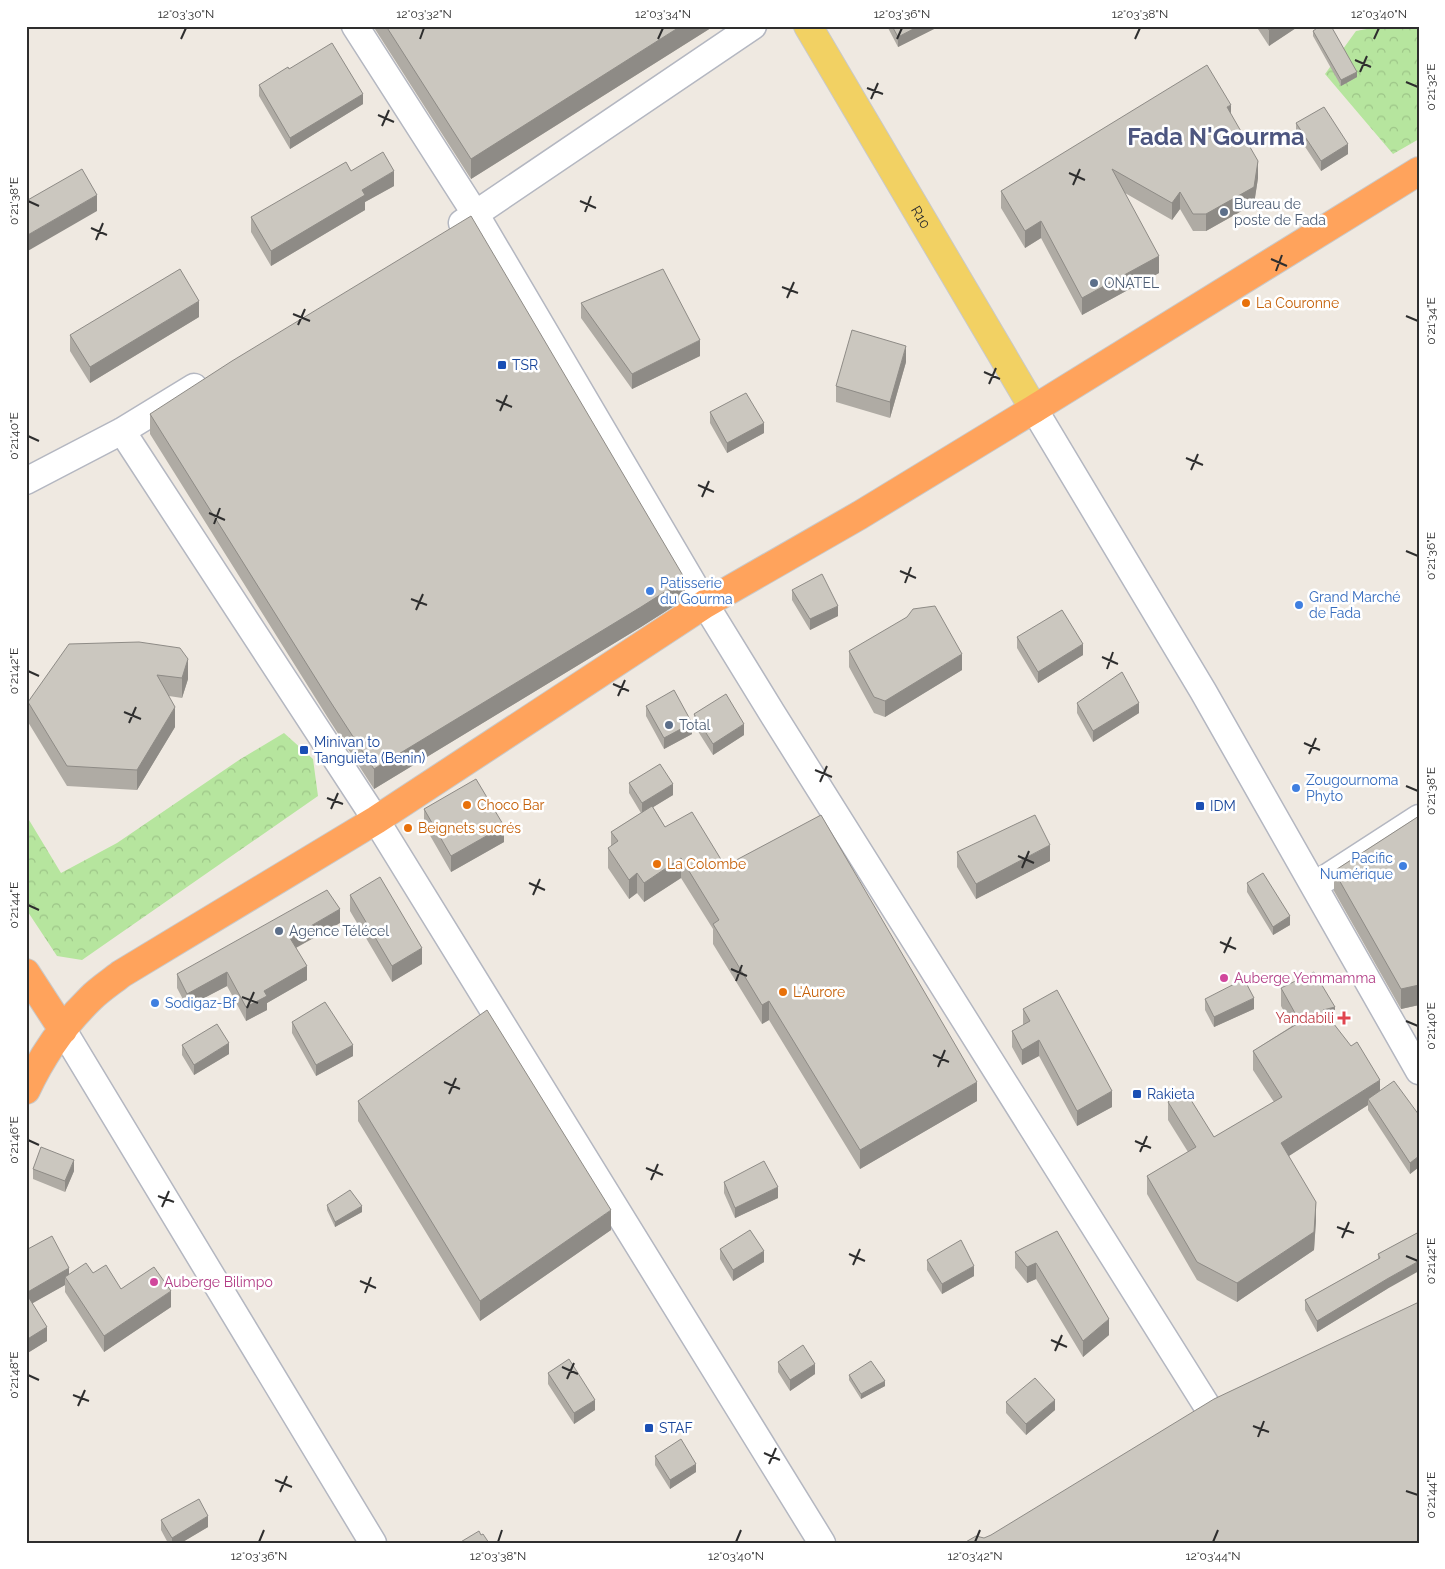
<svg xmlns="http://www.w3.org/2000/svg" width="1445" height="1569" font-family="Raleway,sans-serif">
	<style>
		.forest { fill: url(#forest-crowns) }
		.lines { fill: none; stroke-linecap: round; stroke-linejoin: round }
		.minor-casing { stroke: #b4b7c1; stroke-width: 29 }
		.major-casing { stroke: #c9c9c9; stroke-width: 30 }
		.highway-casing { stroke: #c9c9c9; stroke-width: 30 }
		.minor { stroke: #fff; stroke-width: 26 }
		.major { stroke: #f2d163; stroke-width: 28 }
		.highway { stroke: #ffa35c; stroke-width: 28 }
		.wall { fill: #afaba4 }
		.shaded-wall { fill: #8e8b86 }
		.building { fill: #cbc7bf; stroke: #8e8b86 }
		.ticks { fill: none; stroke: #2e2e2e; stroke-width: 2 }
		.service-dot { fill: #5c6f8a; stroke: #fff; stroke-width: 2 }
		.food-dot { fill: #e8710a; stroke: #fff; stroke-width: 2 }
		.transit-dot { fill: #1a4fb4; stroke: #fff; stroke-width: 2 }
		.shop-dot { fill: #3f7fe0; stroke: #fff; stroke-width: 2 }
		.hotel-dot { fill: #d1479c; stroke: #fff; stroke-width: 2 }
		.health-dot { fill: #e0444e; stroke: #fff; stroke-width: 2 }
		.labels { text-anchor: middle; stroke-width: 5; stroke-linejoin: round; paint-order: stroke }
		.service-label { font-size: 14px; fill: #4e5e75; stroke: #fff; text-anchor: start }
		.street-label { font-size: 14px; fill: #2e2e2e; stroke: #fff }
		.food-label { font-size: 14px; fill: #c56008; stroke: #fff; text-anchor: start }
		.transit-label { font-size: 14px; fill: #164399; stroke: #fff; text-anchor: start }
		.shop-label { font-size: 14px; fill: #366cbe; stroke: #fff; text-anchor: start }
		.hotel-label { font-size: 14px; fill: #b23c85; stroke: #fff; text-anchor: start }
		.health-label { font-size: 14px; fill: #be3a42; stroke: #fff; text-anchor: end }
		.town-label { font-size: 24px; font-weight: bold; fill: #4d5680; stroke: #fff }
		.neatline { fill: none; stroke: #2e2e2e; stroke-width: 2 }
		.ticks-label { font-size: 12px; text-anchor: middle; fill: #2e2e2e }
	</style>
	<defs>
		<pattern id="forest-crowns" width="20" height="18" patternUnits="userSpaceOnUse" patternTransform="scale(1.25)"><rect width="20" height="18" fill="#b6e59e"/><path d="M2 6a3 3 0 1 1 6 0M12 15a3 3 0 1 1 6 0" fill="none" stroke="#9dc588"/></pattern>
	</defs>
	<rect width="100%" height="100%" fill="#efe9e1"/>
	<path class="forest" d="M1383 26H1419V139L1393 154 1325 74 1356 31Z
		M284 733 313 759 318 796 82 960 57 956 26 909V815L61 873 117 843 239 760Z"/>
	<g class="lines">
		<defs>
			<path id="minor" d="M355 26 476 215 705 604 772 713 1207 1406
				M462 223 753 26
				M1034 409 1203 691 1419 1071
				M122 431 376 820 822 1543
				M26 481 122 431 194 387
				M1314 886 1419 818
				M63 1030 373 1543"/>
			<g id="major">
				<path id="s1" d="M808 26 1034 409"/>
			</g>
			<path id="highway" d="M26 973 63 1030
				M26 1090C42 1056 64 1024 91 998 100 989 111 982 121 974L376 820 705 604 860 515 1034 409 1419 171"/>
		</defs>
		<use href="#minor" class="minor-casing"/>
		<use href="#major" class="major-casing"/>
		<use href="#highway" class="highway-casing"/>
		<use href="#minor" class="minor"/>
		<use href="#major" class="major"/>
		<use href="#highway" class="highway"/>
	</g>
	<path class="wall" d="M373 26H714L471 179Z
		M887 26H936V28L898 47Z
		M1256 26H1299L1269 46Z
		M1313 31 1357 77 1341 86 1313 36Z
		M289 69 363 104 290 149 259 96V85Z
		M1231 115 1258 178 1254 204 1206 231H1193L1180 209 1172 220 1125 193 1159 273 1082 315 1041 238 1025 248 1001 208V191Z
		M1296 123 1348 154 1321 171 1296 133Z
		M351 171 394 186 365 202V210L271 266 251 232V217Z
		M581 303 700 356 632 389 581 318Z
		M199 317 90 383 70 351V335Z
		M906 362 890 418 836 402V386Z
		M710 412 764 433 727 453 710 423Z
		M150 414 685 599 641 627 374 789 328 718 150 434Z
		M792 590 838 616 810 630 792 600Z
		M1017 637 1083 655 1038 683 1017 648Z
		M849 651 962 670 885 717 874 713 849 667Z
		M188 659V679L182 698 169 696 175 727 137 790 67 786 28 722V702Z
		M1077 703 1139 713 1093 742 1077 713Z
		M646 706 692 734 664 749 646 716Z
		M694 714 744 735 713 755 694 725Z
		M629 783 673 795 653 807 665 827 725 866 977 1101 860 1169 769 1020 762 1024 713 944V929L681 878 644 902 637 893 629 899 608 868V848L611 847V832L641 813 629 793Z
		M424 809 504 842 451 872 424 825Z
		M1419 816V1005L1401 1009 1334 891V871Z
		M957 852 1050 861 976 899 957 867Z
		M1247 883 1290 925 1273 935 1247 892Z
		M350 895 422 964 392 982 350 911Z
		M340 923 296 948 307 980 267 1003V1010L246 1021 227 986 187 1007 177 988V974Z
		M1281 988 1335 1026 1380 1091 1419 1115V1167L1410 1174 1368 1110V1105L1289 1156 1316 1220 1314 1250 1237 1302 1197 1280 1147 1194V1176L1188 1152 1168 1120V1102L1214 1137 1274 1102 1253 1070V1051L1292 1026 1281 1006Z
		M1205 999 1254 1009 1214 1027 1205 1010Z
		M1023 1009 1112 1107 1077 1126 1039 1056 1022 1065 1012 1047V1031L1023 1025Z
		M292 1022 353 1056 316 1076 292 1033Z
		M182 1045 229 1054 194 1075 182 1055Z
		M358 1101 611 1230 480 1321 358 1121Z
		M33 1169 74 1171 65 1192 33 1179Z
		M724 1182 778 1198 735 1218 724 1193Z
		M327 1205 362 1212 335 1227 327 1210Z
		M1057 1231 1109 1335 1083 1357 1036 1279 1027 1283 1015 1268V1252Z
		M1419 1232 1387 1289 1317 1332 1305 1310V1300L1378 1259V1254Z
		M720 1249 764 1262 733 1281 720 1259Z
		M26 1250 69 1274 121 1289 171 1307 104 1352 65 1292V1285L32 1303 47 1341 26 1354Z
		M927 1260 974 1276 942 1294 927 1270Z
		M778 1362 815 1374 790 1391 778 1372Z
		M548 1373 595 1410 574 1424 548 1384Z
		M849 1375 885 1386 861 1399 849 1380Z
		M1006 1402 1055 1410 1026 1435 1006 1413Z
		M655 1456 696 1472 670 1489 655 1465Z
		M161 1520 208 1527 181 1543H168L161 1530Z"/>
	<path class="shaded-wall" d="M681 26H714L471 179V159Z
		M919 26H936V28L898 47V37Z
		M1276 26H1299L1269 46V30Z
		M1357 72V77L1341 86V80Z
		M363 94V104L290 149V138Z
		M1231 105V122L1227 107Z
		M1348 144V154L1321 171V161Z
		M1258 161V178L1254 204 1206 231V214Z
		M394 171V186L365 202V210L271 266V251L362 190Z
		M1180 192V209L1172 220V203Z
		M97 195V211L26 252V236Z
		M1041 221V238L1025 248V231Z
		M1159 256V273L1082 315V298Z
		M199 301V317L90 383V367Z
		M700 340V356L632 389V374Z
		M906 346V362L890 418V402Z
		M764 423V433L727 453V443Z
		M685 579V599L641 627 374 789V769Z
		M838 606V616L810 630V619Z
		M1083 644V655L1038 683V672Z
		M962 654V670L885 717V701Z
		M188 659V679L182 698V678Z
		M1139 703V713L1093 742V731Z
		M175 707V727L137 790V770Z
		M692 723V734L664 749V738Z
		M744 724V735L713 755V744Z
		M673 784V795L642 814V803Z
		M504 826V842L451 872V856Z
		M1050 845V861L976 899V884Z
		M681 858V878L644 902V883Z
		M637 873V893L629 899V880Z
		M340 909V923L290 951V938Z
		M1290 916V925L1273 935V927Z
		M422 948V964L392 982V966Z
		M307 966V980L267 1003V1010L246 1021V1007L264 991Z
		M227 972V986L187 1007V994Z
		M1419 985V1005L1401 1009V989Z
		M1254 998V1009L1214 1027V1017Z
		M769 1001V1020L762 1024V1005Z
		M1335 1007V1026L1323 1010Z
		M1039 1040V1056L1022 1065V1050Z
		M229 1043V1054L194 1075V1065Z
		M353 1045V1056L316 1076V1065Z
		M1380 1080V1098L1368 1099V1105L1281 1161V1143Z
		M977 1082V1101L860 1169V1150Z
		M1112 1091V1107L1077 1126V1111Z
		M1419 1156V1167L1410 1174V1163Z
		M74 1160V1171L65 1192V1181Z
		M778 1187V1198L735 1218V1208Z
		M1316 1202V1220L1314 1250 1237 1302V1283Z
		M362 1206V1212L335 1227V1222Z
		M611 1210V1230L480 1321V1301Z
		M764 1251V1262L733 1281V1270Z
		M1419 1261V1271L1387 1289 1317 1332V1321L1387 1279Z
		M1036 1263V1279L1027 1283V1267Z
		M974 1266V1276L942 1294V1284Z
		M69 1268V1282L65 1277V1285L26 1307V1293Z
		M171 1291V1307L104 1352V1336Z
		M1109 1319V1335L1083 1357V1341Z
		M47 1327V1341L26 1354V1340Z
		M815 1364V1374L790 1391V1380Z
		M885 1381V1386L861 1399V1394Z
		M595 1400V1410L574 1424V1413Z
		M1055 1400V1410L1026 1435V1424Z
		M696 1464V1472L670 1489V1480Z
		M208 1516V1527L181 1543H172V1538Z"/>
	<path class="building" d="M386 26H681L471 159Z
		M892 26H919L898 37Z
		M1267 26H1276L1269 30Z
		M1320 26H1331L1357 72 1341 80 1313 31Z
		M332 43 363 94 290 138 259 85 288 67 289 69Z
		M1207 65 1231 105 1227 107 1258 161 1254 187 1206 214H1193L1180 192 1172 203 1112 169 1159 256 1082 298 1041 221 1025 231 1001 191Z
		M1324 107 1348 144 1321 161 1296 123Z
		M383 152 394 171 362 190 365 195 271 251 251 217 346 162 351 171Z
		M82 169 97 195 26 236V201Z
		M471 216 685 579 641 607 374 769 328 698 150 414 232 361Z
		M180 269 199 301 90 367 70 335Z
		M663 269 700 340 632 374 581 303Z
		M852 330 906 346 890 402 836 386Z
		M746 393 764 423 727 443 710 412Z
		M822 574 838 606 810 619 792 590Z
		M935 606 962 654 885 701 874 697 849 651 907 617 913 609Z
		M1062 610 1083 644 1038 672 1017 637Z
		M139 642 180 648 188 659 182 678 157 675 175 707 137 770 67 766 28 702 69 644Z
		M1122 672 1139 703 1093 731 1077 703Z
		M674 690 692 723 664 738 646 706Z
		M726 694 744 724 713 744 694 714Z
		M660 764 673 784 642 803 629 783Z
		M476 779 504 826 451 856 424 809Z
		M652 806 665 827 692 812 725 866 821 815 977 1082 860 1150 769 1001 762 1005 713 924 719 920 681 858 644 883 637 873 629 880 608 848 618 841 611 832Z
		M1035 815 1050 845 976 884 957 852Z
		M1419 816V985L1401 989 1334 871Z
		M1263 873 1290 916 1273 927 1247 883Z
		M380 877 422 948 392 966 350 895Z
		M327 890 340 909 290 938 307 966 264 991 267 996 246 1007 227 972 187 994 177 974Z
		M1314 972 1335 1007 1323 1010 1351 1046 1357 1042 1380 1080 1281 1143 1316 1202 1314 1232 1237 1283 1197 1262 1147 1176 1196 1147 1168 1102 1184 1091 1186 1092 1214 1137 1282 1097 1253 1051 1300 1022 1281 988Z
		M1244 979 1254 998 1214 1017 1205 999Z
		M1057 990 1112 1091 1077 1111 1039 1040 1022 1050 1012 1031 1030 1021 1023 1009Z
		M325 1002 353 1045 316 1065 292 1022Z
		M487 1010 611 1210 480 1301 358 1101Z
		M217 1024 229 1043 194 1065 182 1045Z
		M1394 1081 1419 1115V1156L1410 1163 1368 1099Z
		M41 1147 74 1160 65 1181 33 1169Z
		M764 1161 778 1187 735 1208 724 1182Z
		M350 1190 362 1206 335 1222 327 1205Z
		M750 1230 764 1251 733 1270 720 1249Z
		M1057 1231 1109 1319 1083 1341 1036 1263 1027 1267 1015 1252Z
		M1419 1232V1261L1387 1279 1317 1321 1305 1300 1380 1258 1378 1254Z
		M52 1236 69 1268 26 1293 47 1327 26 1340V1250Z
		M961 1240 974 1266 942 1284 927 1260Z
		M86 1263 93 1273 106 1265 121 1289 154 1267 171 1291 104 1336 65 1277Z
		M1419 1302V1543H964L976 1536 984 1538 991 1535 1214 1399Z
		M803 1345 815 1364 790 1380 778 1362Z
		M569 1359 595 1400 574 1413 548 1373Z
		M871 1361 885 1381 861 1394 849 1375Z
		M1035 1378 1055 1400 1026 1424 1006 1402Z
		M681 1439 696 1464 670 1480 655 1456Z
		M199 1499 208 1516 172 1538 161 1520Z
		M479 1531 481 1535 483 1534 489 1543H459Z"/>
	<path class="ticks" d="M181 39 186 28M420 39 424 28M658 39 663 28M897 39 902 28M1135 39 1140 28M1374 39 1379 28M1355 60 1371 67M1360 72 1367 56M1406 82 1418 87M867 88 883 94M871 99 878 83M378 115 394 122M382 126 389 110M1069 173 1085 180M1073 185 1080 169M28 201 39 206M580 201 596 208M585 212 591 196M91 228 107 235M96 240 103 223M1271 259 1287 266M1276 271 1282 255M782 287 798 293M787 298 794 282M293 314 310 321M1406 316 1418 321M298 325 305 309M984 372 1000 379M989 384 996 368M496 400 512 407M500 411 507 395M28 436 39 441M1186 458 1203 465M1191 470 1198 454M698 485 714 492M702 497 709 481M209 513 225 520M214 524 220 508M1406 551 1418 556M900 571 916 578M905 583 911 567M411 599 427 605M416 610 423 594M1102 657 1118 664M1107 669 1113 652M28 671 39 676M613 684 629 691M618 696 625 680M124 712 141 719M129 723 136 707M1304 743 1320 750M1309 754 1316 738M815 770 832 777M820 782 827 766M1406 786 1418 791M327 798 343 804M331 809 338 793M1018 856 1034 863M1022 868 1029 851M529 883 545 890M533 895 540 879M28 905 39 910M1220 942 1236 949M1224 953 1231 937M731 969 747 976M736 981 742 965M242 997 258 1003M247 1008 254 992M1406 1021 1418 1026M933 1055 949 1062M938 1067 945 1050M444 1082 460 1089M449 1094 456 1078M28 1140 39 1145M1135 1141 1151 1148M1140 1152 1147 1136M646 1168 663 1175M651 1180 658 1164M158 1196 174 1202M162 1207 169 1191M1337 1227 1354 1233M1342 1238 1349 1222M849 1254 865 1261M1406 1256 1418 1261M853 1265 860 1249M360 1281 376 1288M365 1293 371 1277M1051 1340 1067 1347M1055 1351 1062 1335M562 1367 578 1374M28 1375 39 1380M567 1379 574 1363M73 1395 89 1401M78 1406 85 1390M1253 1426 1269 1432M1258 1437 1264 1421M764 1453 780 1460M769 1464 776 1448M275 1480 292 1487M1406 1491 1418 1495M280 1492 287 1476M259 1542 264 1530M498 1542 502 1530M736 1542 741 1530M975 1542 980 1530M1213 1542 1218 1530"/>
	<g class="service-dot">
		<circle cx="1224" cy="212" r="5"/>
		<circle cx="1094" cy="283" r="5"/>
		<circle cx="669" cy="725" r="5"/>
		<circle cx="279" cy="931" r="5"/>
	</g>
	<g class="food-dot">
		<circle cx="1246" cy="303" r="5"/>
		<circle cx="467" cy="805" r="5"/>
		<circle cx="408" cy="828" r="5"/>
		<circle cx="657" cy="864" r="5"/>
		<circle cx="783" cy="992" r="5"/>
	</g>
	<g class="transit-dot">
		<rect x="497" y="360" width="10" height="10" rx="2.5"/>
		<rect x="299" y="745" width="10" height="10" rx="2.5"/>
		<rect x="1195" y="801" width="10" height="10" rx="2.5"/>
		<rect x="1132" y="1089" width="10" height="10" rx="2.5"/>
		<rect x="644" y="1423" width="10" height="10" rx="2.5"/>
	</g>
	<g class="shop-dot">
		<circle cx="650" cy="591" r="5"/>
		<circle cx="1299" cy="605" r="5"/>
		<circle cx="1296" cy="788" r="5"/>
		<circle cx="1403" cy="866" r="5"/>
		<circle cx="155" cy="1003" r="5"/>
	</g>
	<g class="hotel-dot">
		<circle cx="1224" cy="978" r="5"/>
		<circle cx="154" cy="1282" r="5"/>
	</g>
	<path class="health-dot" d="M1341.5 1010.5h5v5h5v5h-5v5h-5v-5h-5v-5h5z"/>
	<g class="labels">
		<g class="service-label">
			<text x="1234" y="209">Bureau de<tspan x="1234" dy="16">poste de Fada</tspan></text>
			<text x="1104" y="288">ONATEL</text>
			<text x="679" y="730">Total</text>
			<text x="289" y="936">Agence Télécel</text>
		</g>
		<g class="street-label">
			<text dy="5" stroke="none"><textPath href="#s1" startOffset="222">R10</textPath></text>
		</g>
		<g class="food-label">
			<text x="1256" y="308">La Couronne</text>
			<text x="477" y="810">Choco Bar</text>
			<text x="418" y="833">Beignets sucrés</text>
			<text x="667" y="869">La Colombe</text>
			<text x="793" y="997">L'Aurore</text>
		</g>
		<g class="transit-label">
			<text x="512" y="370">TSR</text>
			<text x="314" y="747">Minivan to<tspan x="314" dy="16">Tanguieta (Benin)</tspan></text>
			<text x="1210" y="811">IDM</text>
			<text x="1147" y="1099">Rakieta</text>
			<text x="659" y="1433">STAF</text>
		</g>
		<g class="shop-label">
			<text x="660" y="588">Patisserie<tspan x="660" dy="16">du Gourma</tspan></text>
			<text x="1309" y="602">Grand Marché<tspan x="1309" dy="16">de Fada</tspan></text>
			<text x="1306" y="785">Zougournoma<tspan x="1306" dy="16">Phyto</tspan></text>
			<text x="1393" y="863" text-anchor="end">Pacific<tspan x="1393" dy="16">Numérique</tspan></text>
			<text x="165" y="1008">Sodigaz-Bf</text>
		</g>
		<g class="hotel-label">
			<text x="1234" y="983">Auberge Yemmamma</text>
			<text x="164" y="1287">Auberge Bilimpo</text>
		</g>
		<g class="health-label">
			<text x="1334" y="1023">Yandabili</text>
		</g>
		<g class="town-label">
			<text x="1216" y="145">Fada N'Gourma</text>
		</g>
	</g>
	<rect width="1445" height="1569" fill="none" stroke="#ffffff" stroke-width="55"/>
	<rect x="28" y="28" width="1390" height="1514" class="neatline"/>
	<g class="ticks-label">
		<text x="186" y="18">12°03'30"N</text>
		<text x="424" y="18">12°03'32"N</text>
		<text x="663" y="18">12°03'34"N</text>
		<text x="902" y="18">12°03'36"N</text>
		<text x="1140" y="18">12°03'38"N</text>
		<text x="1379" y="18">12°03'40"N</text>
		<text transform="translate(1431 87) rotate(-90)" y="4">0°21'32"E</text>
		<text transform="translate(14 201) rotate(-90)" y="4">0°21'38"E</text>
		<text transform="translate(1431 321) rotate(-90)" y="4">0°21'34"E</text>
		<text transform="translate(14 436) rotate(-90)" y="4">0°21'40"E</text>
		<text transform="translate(1431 556) rotate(-90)" y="4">0°21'36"E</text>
		<text transform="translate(14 671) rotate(-90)" y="4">0°21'42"E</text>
		<text transform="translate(1431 791) rotate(-90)" y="4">0°21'38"E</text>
		<text transform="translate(14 905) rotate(-90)" y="4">0°21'44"E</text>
		<text transform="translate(1431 1026) rotate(-90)" y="4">0°21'40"E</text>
		<text transform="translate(14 1140) rotate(-90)" y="4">0°21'46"E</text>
		<text transform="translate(1431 1261) rotate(-90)" y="4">0°21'42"E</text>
		<text transform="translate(14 1375) rotate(-90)" y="4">0°21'48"E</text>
		<text transform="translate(1431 1495) rotate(-90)" y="4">0°21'44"E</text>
		<text x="259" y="1560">12°03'36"N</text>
		<text x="498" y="1560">12°03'38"N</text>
		<text x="736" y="1560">12°03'40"N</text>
		<text x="975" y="1560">12°03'42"N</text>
		<text x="1213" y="1560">12°03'44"N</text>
	</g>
</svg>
